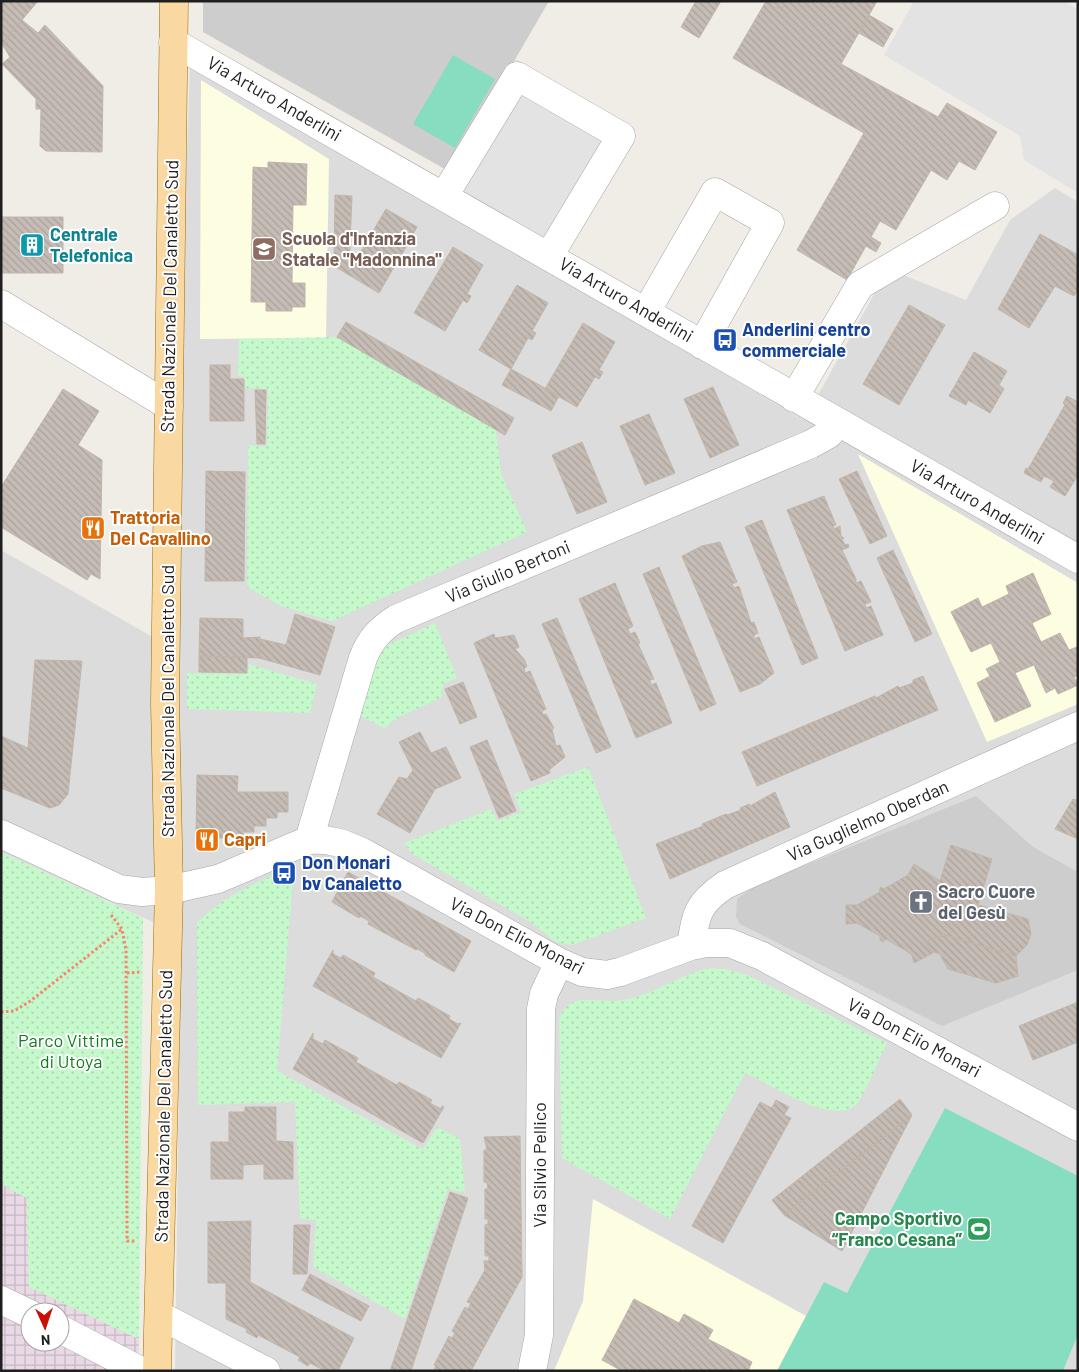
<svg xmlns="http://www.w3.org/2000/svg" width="1079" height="1372" font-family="Barlow,sans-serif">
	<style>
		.residential { fill: #dddcdc }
		.industrial { fill: url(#industrial-grid); fill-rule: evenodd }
		.education { fill: #fdfee1 }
		.religious { fill: #cdcdcd }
		.park { fill: url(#park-dots) }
		.pitch { fill: #86ddc0 }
		.parking { fill: #e3e3e3 }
		.building { fill: url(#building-back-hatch); stroke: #c1b5a9 }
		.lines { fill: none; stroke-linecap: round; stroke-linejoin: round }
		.minor-casing { stroke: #a6a6a6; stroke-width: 29 }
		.major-casing { stroke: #976e03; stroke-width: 29 }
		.path { stroke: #f78570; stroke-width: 3; stroke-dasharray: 2.5 2.5; stroke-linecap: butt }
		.minor { stroke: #fff; stroke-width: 28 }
		.major { stroke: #fad8a1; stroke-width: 28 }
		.labels { text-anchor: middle; stroke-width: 4; stroke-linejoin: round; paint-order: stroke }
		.street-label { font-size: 18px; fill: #1f1f1f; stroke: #fff }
		.culture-label { font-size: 18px; font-weight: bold; fill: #0d838f; stroke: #fff; text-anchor: start }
		.education-label { font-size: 18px; font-weight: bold; fill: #785e54; stroke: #fff; text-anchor: start }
		.transit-label { font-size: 18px; font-weight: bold; fill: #164399; stroke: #fff; text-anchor: start }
		.food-label { font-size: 18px; font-weight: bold; fill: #c56008; stroke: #fff; text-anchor: start }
		.worship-label { font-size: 18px; font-weight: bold; fill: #5b616d; stroke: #fff; text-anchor: start }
		.park-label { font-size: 18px; fill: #0e7d1d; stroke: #fff }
		.leisure-label { font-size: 18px; font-weight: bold; fill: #27864d; stroke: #fff; text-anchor: end }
	</style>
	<defs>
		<pattern id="industrial-grid" width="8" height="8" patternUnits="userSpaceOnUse" patternTransform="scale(1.25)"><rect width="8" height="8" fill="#e9d8e5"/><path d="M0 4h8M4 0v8" fill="none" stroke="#c7b9c4"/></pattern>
		<pattern id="park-dots" width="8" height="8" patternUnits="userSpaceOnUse" patternTransform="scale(1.25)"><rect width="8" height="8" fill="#c5f8cb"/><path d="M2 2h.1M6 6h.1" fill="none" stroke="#a9d4ae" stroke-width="1.8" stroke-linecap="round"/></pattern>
		<pattern id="building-back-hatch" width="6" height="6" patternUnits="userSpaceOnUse" patternTransform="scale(1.25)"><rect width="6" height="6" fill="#c5bcb5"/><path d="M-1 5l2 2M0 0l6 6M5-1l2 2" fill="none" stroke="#a9a19b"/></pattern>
	</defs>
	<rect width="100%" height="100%" fill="#f0ede6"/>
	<path class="residential" d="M190 65 804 420 888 269 966 300 1010 220 1055 188 1078 202V1371H175L181 935 1 852V550L170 647Z"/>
	<path class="industrial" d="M1 1184 27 1198 29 1287 139 1339 138 1371H1ZM30 1312H60V1342H30Z"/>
	<path class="education" d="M201 80 329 159 326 338 200 339Z
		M858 454 1078 583V704L987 742Z
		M593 1199 806 1316 777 1371H554L583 1301Z"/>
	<path class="religious" d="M203 1H549L450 172 203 32Z
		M976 796 1033 847 1078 872V970L942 1026 740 924 736 917 737 899 754 886Z"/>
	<path class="park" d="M337 337 496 430 501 473 527 532 332 621 281 606 247 587 248 445 267 447 268 389 244 388V377L238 376 239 339Z
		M435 623 457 678 443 684 441 698 399 717 384 728 353 712 357 692 385 646Z
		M248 664 317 684 310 713 187 709V673L247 674Z
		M588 767 646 918 572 945 556 942 529 921 412 854 404 843 491 809 497 821 521 812 514 794Z
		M1 852 143 918 139 1339 29 1287 27 1198 1 1184Z
		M294 866 277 1071 423 1149 437 1127 460 1139 465 1193 448 1189 405 1319 313 1267 316 1220 300 1219 295 1102 198 1105 197 923C224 895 259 881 294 866Z
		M709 968 725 969 747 975 887 1043C881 1054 863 1099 856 1105 829 1126 771 1084 745 1073L670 1219 562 1158 559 1019C572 988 597 1005 623 1000 653 995 679 975 709 968Z"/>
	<path class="pitch" d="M453 55 495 79 455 148 413 124Z
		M945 1108 1078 1176V1334L1063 1371H777L824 1282 847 1293Z"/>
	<path class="parking" d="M914 1H1064L1078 10V193L1024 160 1020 136 884 55Z
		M516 59 636 129 565 251 444 181Z"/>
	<path class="building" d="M1 1H38L1 45Z
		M696 1H721L699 38 681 27Z
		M766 1H877L841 64 938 117 947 103 997 132 975 170 959 161 947 180 931 170 896 230 880 221 871 237 881 243 876 252 866 246 847 280 797 250 864 133 733 58Z
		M869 15 893 29 883 47 859 33Z
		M22 20 38 33 45 25 103 86 102 152 46 151 40 146 41 109H36V99L2 64 10 57 2 44Z
		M268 162 307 164 306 205H293L292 283H305V307H292V311H266V302H251L253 167 268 168Z
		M335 195 352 196 349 272 386 209 417 227 401 256 405 258 401 264 397 262 379 293 334 266Z
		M1 217H63V273H1Z
		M1040 234 1078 255V290L1074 296 1055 286 1029 328 998 309Z
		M453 247 483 265 467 294 471 296 467 303 463 300 445 331 414 313Z
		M517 285 548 303 532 331 536 333 532 340 528 338 511 369 479 350Z
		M909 305 945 325 899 405 863 384Z
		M346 322 514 418 505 435 337 337Z
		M583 323 615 342 599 370 603 372 599 379 595 377 577 407 545 389Z
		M974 352 1007 371 999 385 1004 389 990 413 968 400 966 405 949 396Z
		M210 365H230V379H244V421H210Z
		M511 369 559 396 551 411 502 385Z
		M713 387 739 445 710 458 684 399Z
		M63 389 99 411 78 445 102 460 100 579 91 574 87 580 1 527V487Z
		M255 390H266L265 444H257Z
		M1067 396 1078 402V475L1065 496 1050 487 1054 481 1044 476 1041 482 1024 473 1026 468 1028 469 1065 405 1063 403Z
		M649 414 675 473 645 485 620 426Z
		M582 442 607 502 577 514 552 455Z
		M206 471 245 472 244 581H205Z
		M857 471 887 536 870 544 839 479Z
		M824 496 836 525 833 526 834 529 840 526 841 536 844 538 842 539 845 545 848 544 849 547 842 550 856 579V583L861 581 871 602 865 604 866 608 871 606 883 635 845 651 787 510Z
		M762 520 818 658 802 665 745 527Z
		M720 542 737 582 732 584 734 588 739 586 751 623 754 622 758 633 754 635V639L759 637 774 673 760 684 740 692 682 556 702 546Z
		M893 550 932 634 915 642 877 558Z
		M659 567 716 704 700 711 643 574Z
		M1033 573 1051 614 1032 623 1041 642 1060 633 1069 650 1077 647 1078 675 1074 677 1078 685 1058 694 1055 688 1046 693 1034 665 1015 673 1031 706 995 722 977 683 990 676 986 669 1000 662 991 643 971 652 951 612 978 598 982 607 1009 594 1006 586Z
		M615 583 633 626 628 629 630 634 635 632 640 643 638 644 654 679 650 680 651 685 656 683 672 723 636 738 579 599Z
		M295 614 335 627 320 675 259 658 260 639 286 645Z
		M200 618 243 619V638L260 637 259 658 199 656Z
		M557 618 611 747 596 753 542 624Z
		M494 634 495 638 514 635 519 647 515 649 524 659 527 666 524 669 525 673 530 671 546 709 542 711 543 715 546 714 554 728 552 729 556 746 560 745 565 757 549 770 550 773 531 781 474 643Z
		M199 656 247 658V673L199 672Z
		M35 660 82 661 68 794 59 805 50 808 1 788V736L28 748Z
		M923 676 938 710 757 786 742 752 875 696 876 698 898 686 899 688 913 683V680Z
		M463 682 477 717 460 724 445 689Z
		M420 732 431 753 446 747 461 778 435 789 410 833 377 814 399 777 407 779 413 770 399 742Z
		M487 740 516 811 499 818 470 747Z
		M197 775 238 776 237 792H288V812H277V818H266V826H254V832H243V838H196Z
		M775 792 790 827 670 879 656 844 703 826 702 824 726 814 727 815 741 810 740 808 749 804 750 806Z
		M1073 799 1078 801V839L1055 829Z
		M951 845 992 859 978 905 1028 919 1031 934 1027 945 1016 956 945 935 927 941 926 944 933 953 914 963 912 955 905 950 886 939 883 942 880 940V936L857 923 846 924V905H857L880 892V887L884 889 908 875 914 864 940 881Z
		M348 872 471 941 454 972 425 955V953L417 949 416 950 368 924 369 921 360 916 359 918 332 902Z
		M945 935 1016 956 1018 976 996 983 948 969 940 954 931 951 926 944 927 941Z
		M333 950V954L341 958 343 955 375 973 373 977 416 1001 418 998 450 1016 449 1019 458 1024 461 1023 441 1058 313 986Z
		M1078 1002V1042L1033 1060 1019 1026Z
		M313 1033V1039L323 1044 325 1040 358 1058 356 1062 397 1085 399 1082 432 1100 430 1103 441 1109 442 1106 444 1107 423 1143 293 1069Z
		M900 1099 912 1115 784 1215 772 1200Z
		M776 1100 789 1107 784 1115 791 1118 723 1243 692 1226 760 1102 772 1108Z
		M245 1107H276V1141L293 1142V1179H264V1164L243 1165V1179H211V1142H229V1112H245Z
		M912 1115 842 1251 784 1215Z
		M520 1136 522 1277 471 1371H430L434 1370 436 1366 434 1365 449 1336 452 1338 455 1333 452 1331 465 1307 468 1309 471 1303 467 1302 485 1270 484 1261H489V1256H485V1225L488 1224V1219H485V1189H488L487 1183 484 1182V1150H487L484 1137Z
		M450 1192 468 1198 411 1371H390Z
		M251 1221 250 1282 354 1338 338 1371H325L310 1363 308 1366 298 1360 300 1357 258 1335 257 1338 246 1332 247 1329 226 1319V1283H208V1222Z
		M294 1225H310L307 1274H293Z
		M310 1274 369 1306 361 1321 302 1290Z
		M634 1299 679 1323 684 1314 713 1330 708 1339 752 1362 748 1371H622L602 1360Z"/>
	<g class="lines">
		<defs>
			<path id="minor" d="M173 42 1078 559
				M444 196 517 76 621 136 549 256
				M1 304 169 406
				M646 312 715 192 770 223 702 345
				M794 398 860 285 995 206
				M1 834 119 889 142 892 169 890 218 879 309 840C330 838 345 844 364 853L559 962 582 972 607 975 620 972 691 946 706 943H730L762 956 1078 1127
				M309 840 363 658C370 640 380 629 396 619L811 444 829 434 837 422
				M691 946C696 914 697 904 725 885L1078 726
				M1 1300 30 1314
				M159 1315 266 1371
				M60 1329 141 1371
				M532 1371 539 1335 541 1009 544 994 559 962"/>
			<path id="major" d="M157 1371 169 890 165 703 174 1"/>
		</defs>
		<use href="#minor" class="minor-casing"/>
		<use href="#major" class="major-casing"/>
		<path class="path" d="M111 915 122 929 126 950 127 1241H135
			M127 973 141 972
			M1 1012 14 1011 29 1002 122 929"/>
		<use href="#minor" class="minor"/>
		<use href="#major" class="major"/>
	</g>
	<defs>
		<symbol id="building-square" viewBox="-11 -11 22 22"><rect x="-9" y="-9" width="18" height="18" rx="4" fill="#0f9aa8" stroke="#fff"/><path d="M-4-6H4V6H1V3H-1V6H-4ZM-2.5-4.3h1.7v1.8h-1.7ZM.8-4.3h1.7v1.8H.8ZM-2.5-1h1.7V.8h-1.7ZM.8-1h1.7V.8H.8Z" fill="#fff"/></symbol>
		<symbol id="school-square" viewBox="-11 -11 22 22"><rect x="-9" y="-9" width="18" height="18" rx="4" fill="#8d6e63" stroke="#fff"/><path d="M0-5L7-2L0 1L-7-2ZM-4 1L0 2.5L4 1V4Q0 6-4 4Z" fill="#fff"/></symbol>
		<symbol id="bus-square" viewBox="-11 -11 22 22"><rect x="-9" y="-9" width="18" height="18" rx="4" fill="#1a4fb4" stroke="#fff"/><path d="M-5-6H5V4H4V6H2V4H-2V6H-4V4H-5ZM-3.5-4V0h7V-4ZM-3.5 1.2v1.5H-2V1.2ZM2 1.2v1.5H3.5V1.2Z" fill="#fff"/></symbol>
		<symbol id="restaurant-square" viewBox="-11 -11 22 22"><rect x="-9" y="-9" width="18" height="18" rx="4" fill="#e8710a" stroke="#fff"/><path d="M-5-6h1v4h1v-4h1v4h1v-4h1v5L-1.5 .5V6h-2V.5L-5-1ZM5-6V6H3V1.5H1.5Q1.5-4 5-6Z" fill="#fff"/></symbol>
		<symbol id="church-square" viewBox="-11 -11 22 22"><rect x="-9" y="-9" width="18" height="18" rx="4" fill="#6b7280" stroke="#fff"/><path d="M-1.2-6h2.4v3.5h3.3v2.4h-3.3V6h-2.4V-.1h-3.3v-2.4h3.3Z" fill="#fff"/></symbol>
		<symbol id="stadium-square" viewBox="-11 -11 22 22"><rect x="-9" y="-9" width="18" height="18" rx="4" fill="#2e9e5b" stroke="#fff"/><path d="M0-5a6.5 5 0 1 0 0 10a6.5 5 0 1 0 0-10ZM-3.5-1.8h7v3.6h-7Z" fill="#fff"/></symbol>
	</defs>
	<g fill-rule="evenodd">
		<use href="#building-square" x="18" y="231" width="28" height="28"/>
		<use href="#school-square" x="250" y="235" width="28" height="28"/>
		<use href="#bus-square" x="711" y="326" width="28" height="28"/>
		<use href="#restaurant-square" x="79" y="514" width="28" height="28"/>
		<use href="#restaurant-square" x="193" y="826" width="28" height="28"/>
		<use href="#bus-square" x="270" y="859" width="28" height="28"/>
		<use href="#church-square" x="907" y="888" width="28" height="28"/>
		<use href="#stadium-square" x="965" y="1215" width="28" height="28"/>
	</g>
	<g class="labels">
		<g class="street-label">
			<text transform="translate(274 99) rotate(30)" y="6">Via Arturo Anderlini</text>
			<text transform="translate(170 296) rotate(-89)" y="6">Strada Nazionale Del Canaletto Sud</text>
			<text transform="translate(626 300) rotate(30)" y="6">Via Arturo Anderlini</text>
			<text transform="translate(977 502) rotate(30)" y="6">Via Arturo Anderlini</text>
			<text transform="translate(508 572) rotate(-23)" y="6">Via Giulio Bertoni</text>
			<text transform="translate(168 701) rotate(-90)" y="6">Strada Nazionale Del Canaletto Sud</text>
			<text transform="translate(868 821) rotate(-24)" y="6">Via Guglielmo Oberdan</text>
			<text transform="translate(517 936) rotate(27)" y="6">Via Don Elio Monari</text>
			<text transform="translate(914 1038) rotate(28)" y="6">Via Don Elio Monari</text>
			<text transform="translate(164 1106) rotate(-89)" y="6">Strada Nazionale Del Canaletto Sud</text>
			<text transform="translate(540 1165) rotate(-90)" y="6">Via Silvio Pellico</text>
		</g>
		<g class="culture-label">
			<text x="50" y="241">Centrale<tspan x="50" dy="21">Telefonica</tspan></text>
		</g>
		<g class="education-label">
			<text x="282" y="245">Scuola d'Infanzia<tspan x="282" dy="21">Statale "Madonnina"</tspan></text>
		</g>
		<g class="transit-label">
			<text x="742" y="336">Anderlini centro<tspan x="742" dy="21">commerciale</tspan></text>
			<text x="302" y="869">Don Monari<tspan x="302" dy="21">bv Canaletto</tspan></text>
		</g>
		<g class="food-label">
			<text x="110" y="524">Trattoria<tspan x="110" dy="21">Del Cavallino</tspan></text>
			<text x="224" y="846">Capri</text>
		</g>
		<g class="worship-label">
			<text x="938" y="898">Sacro Cuore<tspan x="938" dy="21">del Gesù</tspan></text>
		</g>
		<g class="park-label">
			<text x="71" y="1047">Parco Vittime<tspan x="71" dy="21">di Utoya</tspan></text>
		</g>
		<g class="leisure-label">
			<text x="962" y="1225">Campo Sportivo<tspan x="962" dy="21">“Franco Cesana”</tspan></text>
		</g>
	</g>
	<rect width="1079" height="1372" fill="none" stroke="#1f1f1f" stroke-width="5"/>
	<g transform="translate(45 1327) rotate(177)"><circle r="24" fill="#ffffff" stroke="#a5a5a5"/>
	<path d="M0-4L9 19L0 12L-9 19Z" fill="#ca0f05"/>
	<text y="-8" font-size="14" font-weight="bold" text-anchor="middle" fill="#1f1f1f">N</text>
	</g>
</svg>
